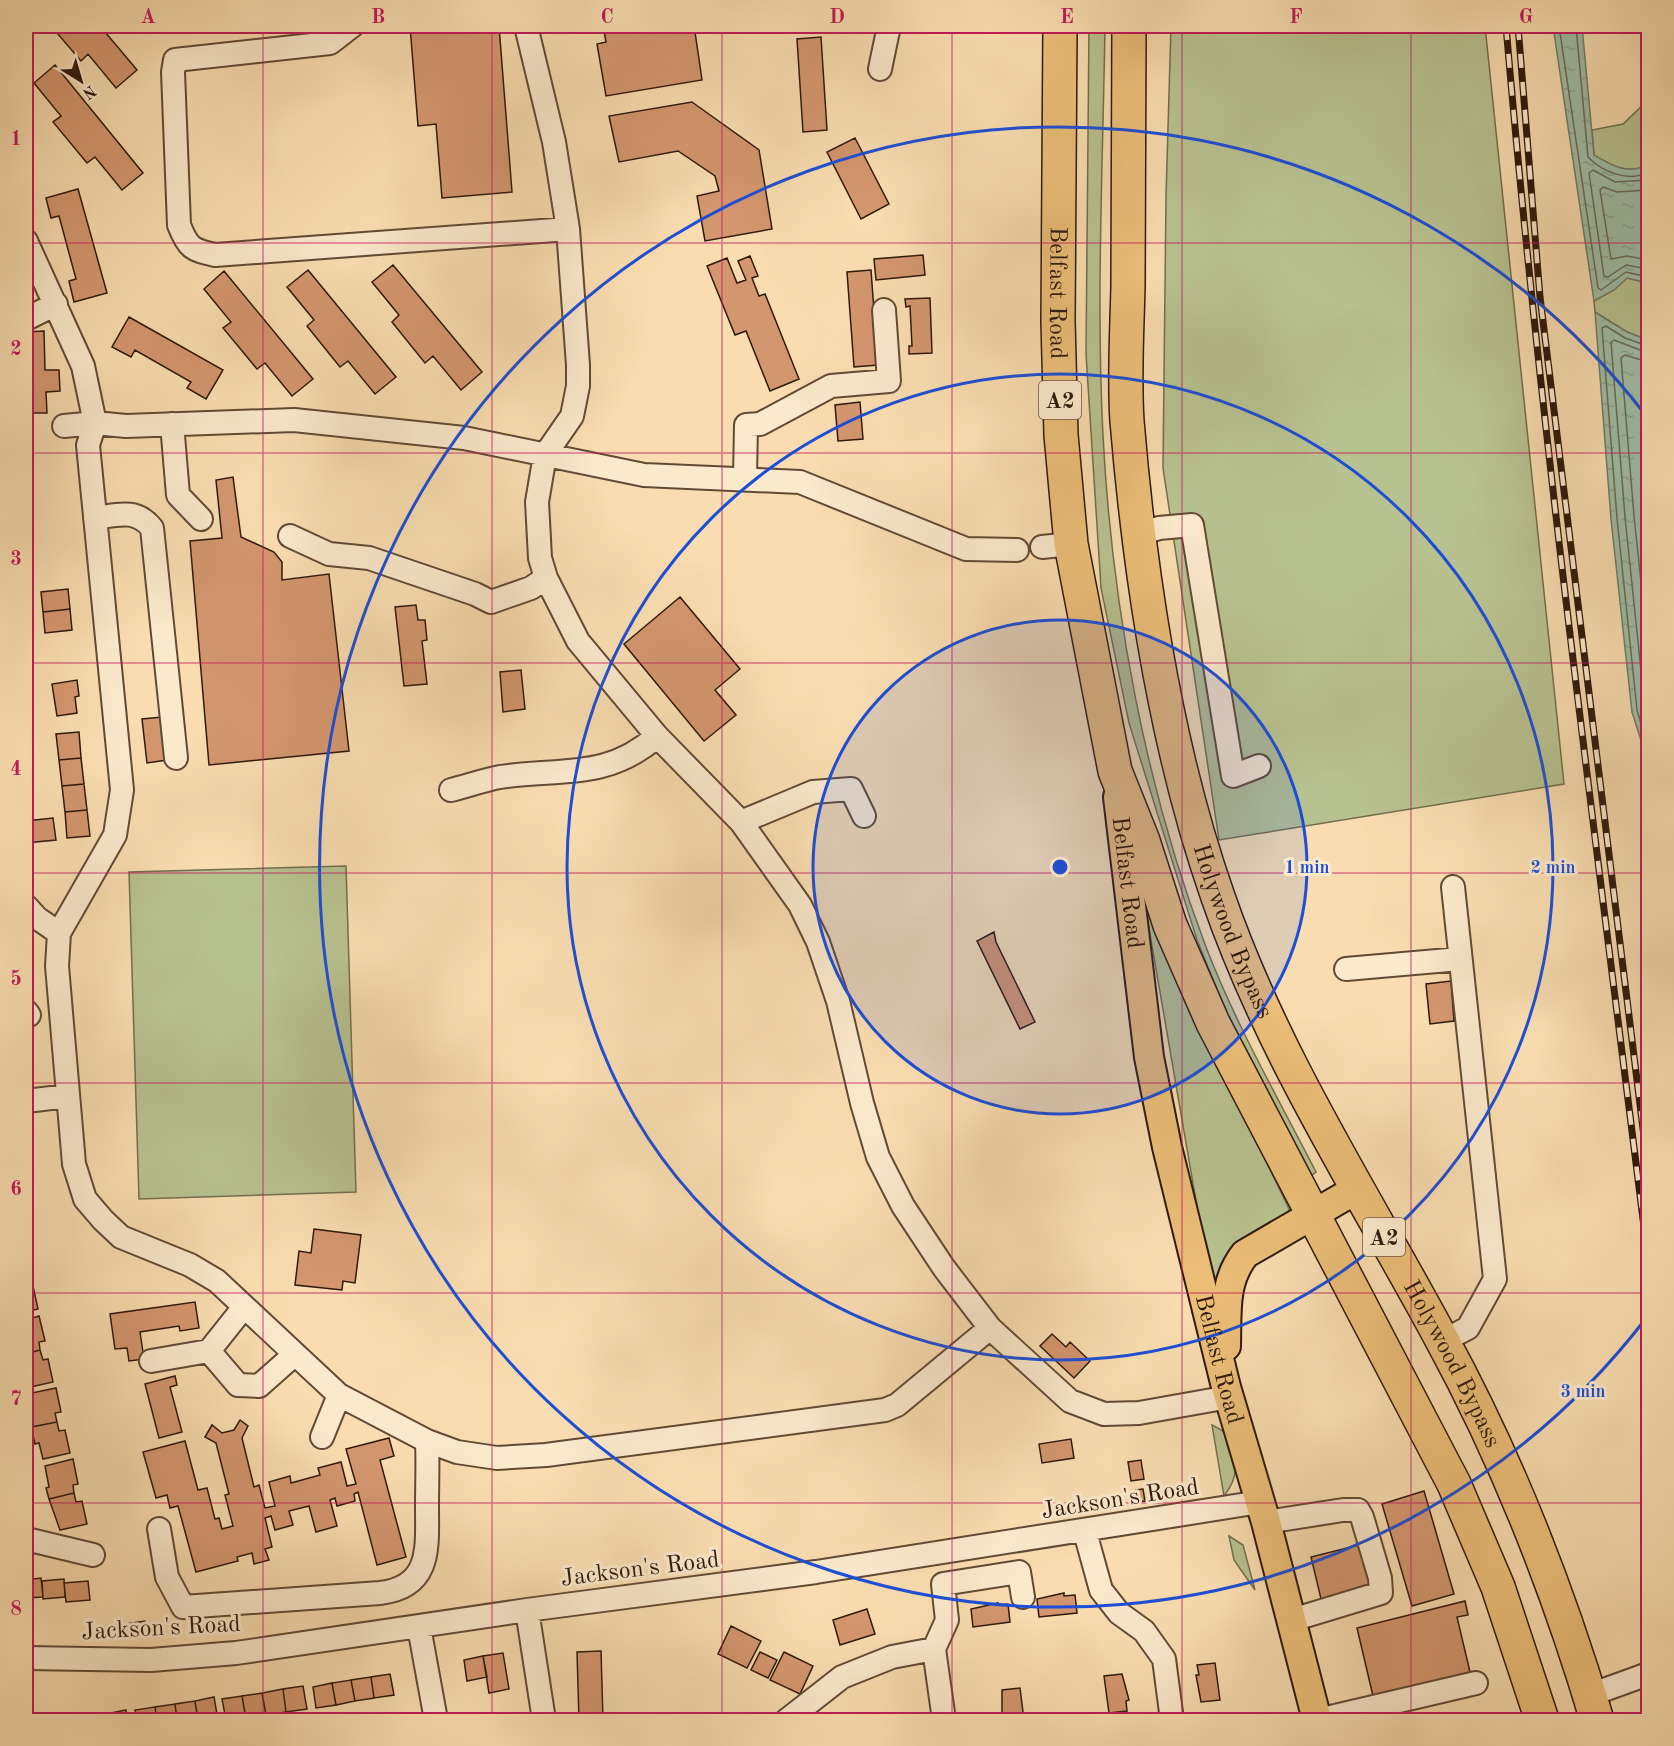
<svg xmlns="http://www.w3.org/2000/svg" width="1674" height="1746" font-family="'Old Standard TT',serif">
	<style>
		.green { fill: #b8c290; stroke: #736e4e; stroke-width: 1.5 }
		.water { fill: url(#water-ripples); stroke: #727b68; stroke-width: 1.5 }
		.lines { fill: none; stroke-linecap: round; stroke-linejoin: round }
		.shore { stroke: #666b59; stroke-width: 1.5 }
		.building { fill: #d4966f; stroke: #2e190c; stroke-width: 1.5 }
		.minor-casing { stroke: #614a35; stroke-width: 26 }
		.major-casing { stroke: #2e190c; stroke-width: 32 }
		.highway-casing { stroke: #2e190c; stroke-width: 36 }
		.minor { stroke: #fbe9cc; stroke-width: 22 }
		.major { stroke: #ecbe78; stroke-width: 28 }
		.highway { stroke: #ecbe78; stroke-width: 33 }
		.rail-casing { stroke: #2e190c; stroke-width: 7 }
		.rail { stroke: #fbe9cc; stroke-width: 4.5; stroke-dasharray: 14; stroke-linecap: butt }
		.grid { fill: none; stroke: #c2185b; stroke-width: 1.5; stroke-opacity: 0.55 }
		.ring { fill: none; stroke: #1d4ed8; stroke-width: 3 }
		.labels { text-anchor: middle; stroke-width: 6; stroke-linejoin: round; paint-order: stroke }
		.shield { fill: #fbe9cc; stroke: #6c5746; stroke-width: 1.5 }
		.shield-label { font-size: 22px; font-weight: bold; fill: #2e190c }
		.street-label { font-size: 24px; fill: #2e190c; stroke: #fbe9cc }
		.centre { fill: #1d4ed8; stroke: #fbe9cc; stroke-width: 3 }
		.ring-label { font-size: 18px; text-anchor: middle; font-weight: bold; fill: #1d4ed8; stroke: #fbe9cc; stroke-width: 6; stroke-linejoin: round; paint-order: stroke }
		.neatline { fill: none; stroke: #c2185b; stroke-width: 2 }
		.grid-label { font-size: 20px; text-anchor: middle; font-weight: bold; fill: #c2185b }
	</style>
	<defs>
		<pattern id="water-ripples" width="26" height="14" patternUnits="userSpaceOnUse" patternTransform="scale(1.5)"><rect width="26" height="14" fill="#9fbda6"/><path d="M2 4q2-2 4 0t4 0M15 11q2-2 4 0t4 0" fill="none" stroke="#89a28e"/></pattern>
	</defs>
	<rect width="100%" height="100%" fill="#f9ddb0"/>
	<filter id="stains"><feTurbulence type="fractalNoise" baseFrequency=".00333" numOctaves="4"/><feColorMatrix values="0 0 0 0 .2 0 0 0 0 .09 0 0 0 0 .02 0 0 0 .5 -.17"/></filter>
	<radialGradient id="worn" r=".72"><stop offset=".6" stop-color="#630" stop-opacity="0"/><stop offset="1" stop-color="#630" stop-opacity=".3"/></radialGradient>
	<path class="green" d="M1089 26H1105C1103 162 1096 299 1103 436 1112 607 1145 787 1206 947 1236 1025 1278 1098 1316 1172L1311 1176 1228 1016 1197 940 1129 723 1101 588 1086 354Z
		M1171 26H1485L1564 784 1219 840 1163 468 1166 196Z
		M1648 100V163C1631 177 1611 165 1594 155L1592 130 1623 124Z
		M1627 278 1648 283V340L1627 332 1595 312 1594 301 1614 290Z
		M346 866 356 1192 139 1199 129 872Z
		M1146 911 1290 1211C1247 1254 1212 1231 1215 1311Z
		M1212 1425 1225 1432C1234 1459 1243 1472 1224 1496Z
		M1229 1536 1243 1545 1255 1590 1234 1560Z"/>
	<path class="water" d="M1553 26H1582L1594 155C1611 165 1631 177 1648 163V283L1627 278 1614 290 1594 301Z
		M1595 312 1627 332 1648 340V762L1632 712 1611 519Z"/>
	<g class="lines">
		<path class="shore" d="M1559 26 1598 288 1601 290 1626 272 1648 277
			M1576 26 1588 157C1601 171 1631 184 1648 171
			M1648 180 1615 182 1593 170 1589 173 1604 276 1608 277 1626 265 1648 269
			M1648 190 1617 192 1603 187 1600 190 1611 259 1627 256 1648 260
			M1648 346 1625 338 1606 326 1602 328 1617 518 1637 710 1648 747
			M1648 353 1614 340 1611 342 1625 517 1645 709 1648 721
			M1648 362 1625 355 1621 358 1634 516 1648 649"/>
	</g>
	<path class="building" d="M51 26H100L137 70 116 88 88 54 81 61Z
		M410 26H499L512 192 442 198 436 124 418 126Z
		M603 26H703L704 31 695 32 702 80 606 96 597 44 606 42Z
		M821 37 827 130 803 132 797 39Z
		M55 65 143 173 122 190 95 157 87 163 53 122 61 116 34 83Z
		M692 102 759 150 772 229 705 241 697 196 719 191 715 176 678 151 619 162 609 116Z
		M855 138 889 204 861 219 827 152Z
		M78 189 107 293 74 302 69 281 76 279 59 216 51 218 46 198Z
		M923 255 925 275 876 280 874 259Z
		M750 256 758 276 752 278 759 296 765 294 799 379 770 391 746 331 735 335 707 266 727 258 737 283 746 280 738 261Z
		M393 265 482 372 461 390 433 356 425 363 392 322 399 315 372 282Z
		M308 270 396 377 375 394 348 361 340 367 307 326 314 320 287 287Z
		M871 270 878 365 854 367 847 272Z
		M224 271 313 379 292 396 265 363 257 369 223 328 231 322 204 289Z
		M930 298 932 353 909 354V346H912L910 306 906 307 905 299Z
		M129 317 223 370 206 399 187 388 191 382 135 350 131 357 112 347Z
		M44 331 45 370H59L60 391 46 392 47 413H26V332Z
		M860 402 863 439 838 441 835 405Z
		M233 477 241 537 274 552 282 562V580L329 574 349 751 209 765 190 541 222 538 216 480Z
		M68 589 70 609 43 612 41 592Z
		M680 597 740 669 715 690 736 715 704 741 624 644Z
		M416 605 418 620H425L427 640 422 641 427 684 404 686 395 607Z
		M70 609 72 630 45 633 43 612Z
		M521 670 525 709 503 712 500 672Z
		M77 680 79 696 75 697 77 713 57 716 52 684Z
		M162 717 167 760 147 763 142 719Z
		M79 732 81 758 59 760 56 734Z
		M81 758 84 784 62 786 59 760Z
		M84 784 87 810 65 812 62 786Z
		M87 810 90 836 67 838 65 812Z
		M53 818 56 840 26 843V821Z
		M994 932 996 942 1035 1022 1020 1029 977 941Z
		M1451 981 1454 1021 1430 1024 1426 984Z
		M314 1229 361 1235 355 1283 343 1281 342 1290 295 1285 299 1251 311 1253Z
		M26 1251 29 1269H26Z
		M26 1279 27 1287 33 1286 38 1309 26 1312Z
		M195 1302 199 1328 180 1331 179 1326 140 1332 144 1359 129 1361 127 1348 115 1349 110 1314Z
		M39 1316 45 1341 39 1342 40 1350 26 1354V1320Z
		M1052 1334 1066 1347 1070 1342 1090 1361 1074 1378 1040 1346Z
		M40 1350 43 1360 48 1359 53 1382 26 1388V1354Z
		M175 1376 177 1385 170 1387 182 1432 159 1438 145 1384Z
		M56 1388 61 1412 55 1413 57 1422 31 1427 29 1417 32 1416 27 1394Z
		M240 1420 248 1426 242 1438 254 1487 259 1485 265 1508 275 1506 269 1482 290 1476 291 1483 320 1475 318 1468 341 1462 347 1486 356 1484 346 1449 389 1438 394 1456 380 1460 406 1557 377 1565 358 1492 354 1494 355 1501 337 1506 335 1498 330 1500 337 1526 316 1532 309 1506 289 1511 293 1525 275 1530 271 1516 265 1518 272 1547 265 1549 269 1560 254 1564 252 1553 237 1557 238 1561 196 1572 178 1506 170 1508 167 1495 156 1498 143 1452 185 1441 198 1490 207 1488 215 1519 219 1518 222 1529 233 1526 225 1495 229 1494 216 1443 205 1437 212 1425 222 1433 234 1430Z
		M57 1422 59 1431 65 1430 70 1453 43 1459 39 1443 35 1444 31 1427Z
		M1071 1439 1074 1458 1042 1463 1039 1444Z
		M73 1459 78 1484 73 1485 74 1493 49 1499 46 1488 49 1487 45 1466Z
		M1141 1460 1144 1479 1131 1481 1128 1462Z
		M1143 1489 1145 1501 1137 1502 1136 1490Z
		M1424 1491 1454 1594 1412 1606 1382 1504Z
		M74 1493 76 1502 82 1501 87 1524 60 1530 49 1499Z
		M1363 1544 1375 1590 1322 1603 1311 1557Z
		M41 1578 43 1597 26 1598V1580Z
		M64 1579 65 1597 43 1599 42 1581Z
		M88 1581 90 1600 66 1602 64 1583Z
		M1064 1593V1596L1075 1595 1077 1613 1039 1617 1037 1599Z
		M1465 1601 1468 1615 1457 1617 1470 1672 1458 1675 1460 1683 1422 1692 1420 1684 1373 1696 1357 1628Z
		M998 1603V1605L1008 1604 1010 1622 973 1627 971 1609Z
		M867 1609 875 1634 840 1645 833 1620Z
		M145 1621 147 1632 120 1635 119 1625Z
		M731 1626 761 1641 747 1668 718 1654Z
		M601 1651 603 1720H579L577 1652Z
		M760 1652 777 1660 768 1678 751 1670Z
		M784 1652 813 1666 800 1694 770 1680Z
		M503 1653 509 1689 489 1693 483 1656Z
		M483 1656 487 1677 467 1681 464 1660Z
		M1215 1663 1220 1700 1201 1702 1196 1675H1199L1197 1665Z
		M390 1674 394 1695 374 1698 371 1677Z
		M1122 1674 1129 1700 1126 1701 1127 1711 1109 1713 1104 1676Z
		M371 1677 374 1698 355 1701 351 1680Z
		M351 1680 355 1701 336 1705 332 1683Z
		M332 1683 336 1705 316 1708 313 1687Z
		M303 1686 307 1709 286 1712 283 1689Z
		M1020 1688 1024 1720H1005L1004 1714H1002V1690Z
		M283 1689 286 1712 266 1715 262 1693Z
		M262 1693 266 1715 246 1719 242 1696Z
		M242 1696 246 1719 226 1720 222 1699Z
		M214 1697 218 1720H198L195 1701Z
		M195 1701 198 1720H177L175 1704Z
		M175 1704 177 1720H157L155 1707Z
		M155 1707 157 1720H137L135 1710Z
		M126 1710 127 1720H107L106 1714Z
		M106 1714 107 1720H87L86 1717Z
		M86 1717 87 1720H66Z"/>
	<g class="lines">
		<defs>
			<path id="minor" d="M352 26 330 43 175 60 173 72 179 225C188 248 192 250 215 255L568 229
				M526 26 554 142 568 229 578 365V386L572 416 545 455 537 502 540 558 546 578 578 641 657 736 741 822 800 905 818 942 838 1001 862 1103 878 1157 903 1206 944 1268 990 1328 1070 1401 1104 1414 1139 1413 1229 1397
				M880 69 889 26
				M26 241 83 366 95 423 88 445 122 790 115 835 59 933 57 966 74 1164 85 1199 103 1220 121 1237 190 1265 217 1281 339 1395 427 1441 457 1452 497 1458 546 1455 885 1410 897 1405 990 1328
				M26 319 56 304
				M172 424 178 495 201 519
				M64 426 95 423 126 426 294 420 464 438 644 475 800 482 966 549 1017 550
				M745 478 746 425 760 424 831 386 889 381 884 310
				M95 518C117 515 136 508 152 528L176 758
				M1140 534 1159 528 1192 525 1233 776 1259 766
				M290 536 329 554 369 558 475 594 491 602 531 588 546 578
				M1042 547 1071 544
				M451 790C467 786 484 780 500 777 561 768 608 780 657 736
				M741 822 813 792 851 789 864 816
				M26 906 37 918 59 933
				M1346 969 1460 959
				M26 1011 29 1015
				M26 1101 68 1096
				M244 1307 209 1351 238 1385 259 1386 294 1355
				M1443 1341 1468 1328 1495 1279 1453 887
				M151 1361 209 1351
				M322 1437 339 1395
				M1266 1522 1343 1510H1358L1362 1517 1380 1578 1381 1593 1292 1620
				M159 1529 167 1577 183 1607 380 1593C432 1587 427 1547 427 1507 427 1485 428 1463 427 1441
				M1085 1532 1101 1590 1119 1613 1144 1631 1164 1659 1172 1720
				M26 1539 93 1555
				M527 1610 544 1720
				M419 1627 436 1720
				M934 1649 947 1620 943 1584 1019 1572 1023 1597
				M26 1658 151 1660 236 1653 527 1610 816 1572 1260 1502
				M1590 1695 1648 1674
				M787 1720 842 1677 892 1657 934 1649 944 1720
				M1318 1720 1476 1683"/>
			<g id="major">
				<path id="s1" d="M1118 797 1149 1057 1167 1147 1226 1387 1266 1522 1317 1720"/>
				<path d="M1226 1346C1227 1312 1223 1282 1245 1254L1357 1189"/>
			</g>
			<g id="highway">
				<path id="s2" d="M1060 26 1058 321 1061 435 1071 544 1115 771 1143 841 1170 925 1213 1023 1454 1484 1498 1587 1542 1720"/>
				<path id="s3" d="M1129 26C1128 112 1128 199 1128 286 1127 331 1124 377 1127 421 1140 577 1166 749 1218 897 1272 1054 1363 1193 1441 1338 1507 1459 1558 1589 1597 1720"/>
			</g>
		</defs>
		<use href="#minor" class="minor-casing"/>
		<use href="#major" class="major-casing"/>
		<use href="#highway" class="highway-casing"/>
		<use href="#minor" class="minor"/>
		<use href="#major" class="major"/>
		<use href="#highway" class="highway"/>
		<defs>
			<path id="rail" d="M1506 26C1541 438 1597 848 1648 1259
				M1518 26 1540 297 1648 1169"/>
		</defs>
		<use href="#rail" class="rail-casing"/>
		<use href="#rail" class="rail"/>
	</g>
	<path class="grid" d="M263 26V1720M492 26V1720M722 26V1720M952 26V1720M1182 26V1720M1411 26V1720M26 243H1648M26 453H1648M26 663H1648M26 873H1648M26 1083H1648M26 1293H1648M26 1503H1648"/>
	<circle cx="1060" cy="867" r="247" fill="#1d4ed8" fill-opacity=".12"/>
	<g class="ring">
		<circle cx="1060" cy="867" r="247"/>
		<circle cx="1060" cy="867" r="493"/>
		<path d="M1647 1317A740 740 0 1 1 1647 417"/>
	</g>
	<g class="labels">
		<g class="shield">
			<rect x="1039" y="381" width="42" height="38" rx="4.5"/>
			<rect x="1363" y="1218" width="42" height="38" rx="4.5"/>
		</g>
		<g class="shield-label">
			<text x="1060" y="408">A2</text>
			<text x="1384" y="1245">A2</text>
		</g>
		<g class="street-label">
			<text dy="8" stroke="none"><textPath href="#s2" startOffset="267">Belfast Road</textPath></text>
			<text dy="8" stroke="none"><textPath href="#s1" startOffset="86">Belfast Road</textPath></text>
			<text dy="8" stroke="none"><textPath href="#s3" startOffset="918">Holywood Bypass</textPath></text>
			<text dy="8" stroke="none"><textPath href="#s1" startOffset="572">Belfast Road</textPath></text>
			<text dy="8" stroke="none"><textPath href="#s3" startOffset="1404">Holywood Bypass</textPath></text>
			<text transform="translate(1120 1498) rotate(-9)" y="8">Jackson's Road</text>
			<text transform="translate(640 1568) rotate(-7)" y="8">Jackson's Road</text>
			<text transform="translate(161 1627) rotate(-3)" y="8">Jackson's Road</text>
		</g>
	</g>
	<circle cx="1060" cy="867" r="9" class="centre"/>
	<g class="ring-label">
		<text x="1307" y="873">1 min</text>
		<text x="1553" y="873">2 min</text>
		<text x="1583" y="1397">3 min</text>
	</g>
	<rect width="1674" height="1746" fill="none" stroke="#f9ddb0" stroke-width="66"/>
	<g transform="translate(81 81) rotate(143)" stroke="#fbe9cc" stroke-width="4.5" paint-order="stroke">
	<path d="M0-4.5L10 22L0 15L-10 22Z" fill="#2e190c"/>
	<text y="-9" font-size="16" font-weight="bold" text-anchor="middle" fill="#2e190c">N</text>
	</g>
	<rect x="33" y="33" width="1608" height="1680" class="neatline"/>
	<g class="grid-label">
		<text x="148" y="23">A</text>
		<text x="378" y="23">B</text>
		<text x="607" y="23">C</text>
		<text x="837" y="23">D</text>
		<text x="1067" y="23">E</text>
		<text x="1296" y="23">F</text>
		<text x="1526" y="23">G</text>
		<text x="16" y="145">1</text>
		<text x="16" y="355">2</text>
		<text x="16" y="565">3</text>
		<text x="16" y="775">4</text>
		<text x="16" y="985">5</text>
		<text x="16" y="1195">6</text>
		<text x="16" y="1405">7</text>
		<text x="16" y="1615">8</text>
	</g>
	<rect width="100%" height="100%" filter="url(#stains)"/>
	<rect width="100%" height="100%" fill="url(#worn)"/>
</svg>
